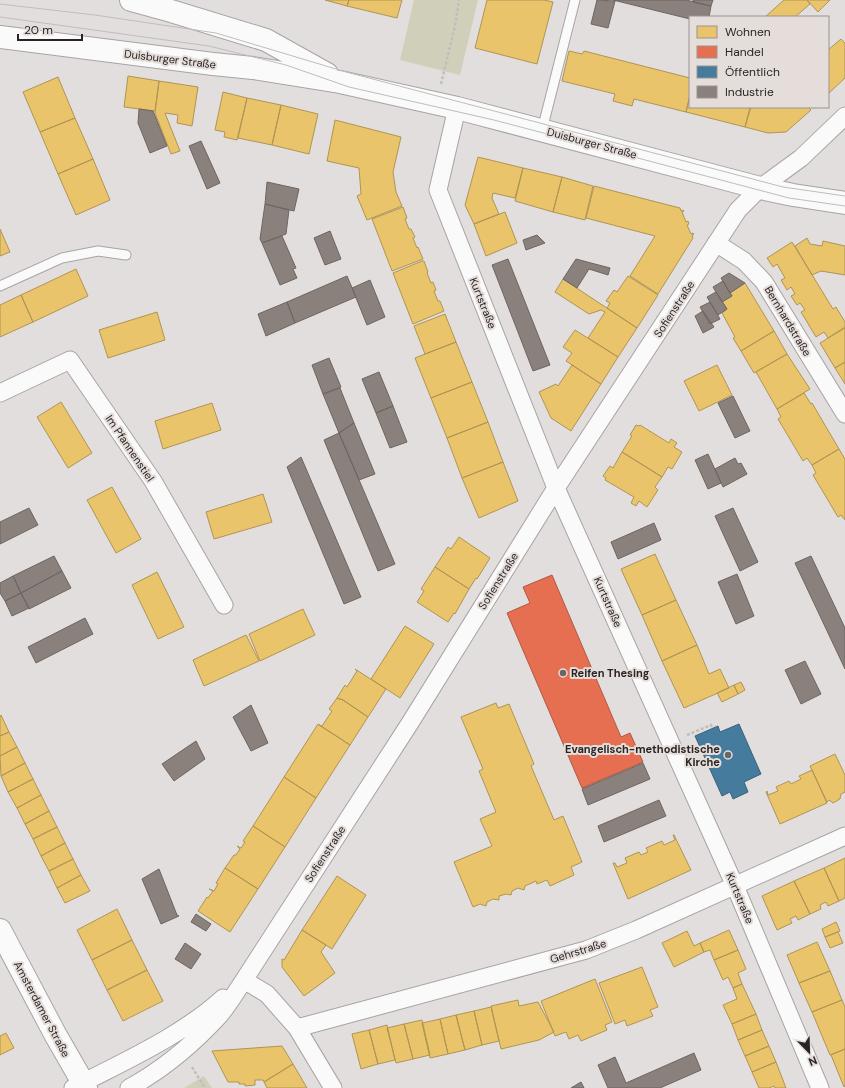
<svg xmlns="http://www.w3.org/2000/svg" width="845" height="1088" font-family="'DM Sans',sans-serif">
	<style>
		.green { fill: #d0d0ba }
		.homes { fill: #e9c46a; stroke: #af9455 }
		.shops { fill: #e76f51; stroke: #ae5944 }
		.public { fill: #457b9d; stroke: #3c6179 }
		.industry { fill: #8a817c; stroke: #6d6562 }
		.lines { fill: none; stroke-linecap: round; stroke-linejoin: round }
		.service-casing { stroke: #a7a4a3; stroke-width: 11 }
		.minor-casing { stroke: #a7a4a3; stroke-width: 19 }
		.tertiary-casing { stroke: #a7a4a3; stroke-width: 24 }
		.secondary-casing { stroke: #a7a4a3; stroke-width: 24 }
		.path { stroke: #bfbebe; stroke-width: 2.5; stroke-dasharray: 3 2; stroke-linecap: butt }
		.service { stroke: #fbfafa; stroke-width: 9 }
		.minor { stroke: #fbfafa; stroke-width: 17 }
		.tertiary { stroke: #fbfafa; stroke-width: 22 }
		.secondary { stroke: #fbfafa; stroke-width: 22 }
		.tram { stroke: #bebdbd; stroke-width: 1 }
		.poi-dot { fill: #696665; stroke: #e5ddda; stroke-width: 1.5 }
		.labels { text-anchor: middle; stroke-width: 4; stroke-linejoin: round; paint-order: stroke }
		.street-label { font-size: 11px; fill: #282524; stroke: #e5ddda }
		.poi-label { font-size: 11px; font-weight: bold; fill: #282524; stroke: #e5ddda; text-anchor: start }
	</style>
	<rect width="100%" height="100%" fill="#e2dedd"/>
	<path class="green" d="M414 0H478L460 75 400 60Z
		M204 1076 212 1088H184Z"/>
	<path class="homes" d="M325 0H349L347 6Z
		M349 0H402L397 18 347 6Z
		M487 0H544L553 2 537 64 475 48Z
		M784 0H807L810 4 795 17H765Z
		M807 0H830L818 12Z
		M841 39 845 43V78L828 94V50Z
		M569 51 582 54 584 51 690 78V95L686 112 634 99 632 106 613 101 615 94 562 81Z
		M128 76 159 81 155 111 124 107Z
		M58 77 75 118 40 132 23 92Z
		M159 81 198 87 192 126 177 123 178 115 165 113 180 151 171 154 155 113Z
		M223 92 247 98 237 140 224 137 225 132 215 130Z
		M690 95V107H750L745 127 686 112Z
		M247 98 281 105 272 145 238 138Z
		M281 105 318 114 309 154 272 145Z
		M751 107H808L811 110 786 132 768 133 745 127Z
		M75 118 93 159 58 174 40 132Z
		M335 120 401 137 393 172 396 192 402 206 367 220 357 196 361 194 359 168 327 161Z
		M478 157 523 168 515 198 493 193 492 198 499 214 474 224 465 205Z
		M93 159 110 200 76 215 58 174Z
		M523 168 562 177 553 212 515 201Z
		M562 177 593 186 585 220 553 212Z
		M594 186 680 208 681 211 683 210 684 211 682 212 686 222 688 221 689 224 687 225 691 234 693 233 694 234 692 235 693 238 658 294 630 276 655 236 586 218Z
		M403 207 407 218 405 219 409 229H411L415 237 413 238 417 248 418 247 423 259 392 271 372 219Z
		M505 212 517 243 486 256 474 224Z
		M0 229 10 252 0 256Z
		M807 238 810 244 822 246 823 241 845 246V275L821 271 812 275 795 246Z
		M792 242 833 309 836 307 845 322V327L828 338 824 332 816 337 801 312 805 310 800 303 797 305 791 296 795 294 791 287 787 290 781 280 785 278 777 264 773 267 767 258Z
		M422 261H424L428 272 427 273 431 283 433 282 436 290 434 291 438 301H440L444 311 413 324 393 273Z
		M76 269 88 296 33 322 21 295Z
		M628 276 658 295 637 328 607 308 610 303 606 301 614 290 617 292Z
		M563 279 637 328 618 357 588 338 605 312 601 310 589 314 555 292Z
		M745 283 774 331 741 351 733 338 735 337 722 313 727 309 722 302 732 296 730 293Z
		M21 295 33 322 0 337V305Z
		M157 312 165 340 108 358 99 330Z
		M445 314 456 342 425 354 414 326Z
		M845 328V362L835 368 820 343Z
		M575 330 618 357 601 384 566 361 572 353 563 347Z
		M774 331 787 354 754 373 741 351Z
		M456 342 472 382 431 398 415 358Z
		M787 354 810 389 777 409 756 372Z
		M845 362V384L835 368Z
		M572 365 601 384 571 431 551 418 539 392 556 384 558 386Z
		M717 365 732 395 699 411 684 381Z
		M472 382 488 422 447 438 431 398Z
		M804 393 811 404 812 403 839 449 812 465 807 458 803 461 778 419 781 417 777 409Z
		M61 402 92 453 68 468 37 417Z
		M212 403 221 430 163 449 155 421Z
		M488 422 503 462 462 478 447 438Z
		M636 425 639 426 640 425 669 443 671 439 677 443 674 447 682 452 672 469 668 467 662 477 622 452 632 436 630 435Z
		M839 449 845 459V520L841 515 838 517 813 475 816 473 812 465Z
		M622 452 662 477 655 487 658 490 647 507 639 501 636 506 631 503 634 497 605 480 606 478 603 476 610 466 613 468Z
		M503 462 518 501 479 518 462 478Z
		M112 487 141 539 116 553 87 500Z
		M263 494 272 522 214 539 206 512Z
		M459 537 490 558 477 579 476 578 469 589 435 567 448 547 451 549Z
		M655 554 676 600 642 615 621 569Z
		M435 567 469 589 455 614 454 613 448 622 417 602 424 591 421 589Z
		M157 572 184 627 158 639 132 585Z
		M676 600 697 645 662 661 642 615Z
		M303 609 315 635 260 661 249 634Z
		M405 626 434 644 400 698 371 679Z
		M246 635 259 661 204 686 193 660Z
		M697 645 709 674 720 669 729 688 684 708 662 661Z
		M355 669 386 689 368 717 343 700 337 698 345 685 347 687 357 671Z
		M741 682 745 690 738 694 734 685Z
		M734 685 738 694 722 702 717 693Z
		M337 698 343 700 368 717 350 745 319 725 322 726 332 711 329 709Z
		M496 703 498 708 509 704 534 764 531 766 554 820 563 816 582 862 571 867 574 875 550 886 547 880 537 884 536 881 525 886 524 890 518 888 512 891 511 895 506 894 499 896V900L493 899 487 902 486 906 480 904 473 907 454 862 492 846 480 819 496 812 479 771 483 769 461 717Z
		M1 715 9 732 0 736V716Z
		M318 724 350 745 316 798 284 777Z
		M9 732 17 747 0 756V736Z
		M17 747 25 763 1 776 0 756Z
		M835 754 845 775V792L841 794 840 799 833 803 829 800 827 802 810 766Z
		M25 763 33 779 8 792 1 776Z
		M812 770 827 803 780 824 766 792 767 791 768 795 778 791 776 787 789 781 791 784 801 779 799 776Z
		M284 777 316 798 285 847 253 826Z
		M33 779 41 795 17 808 8 792Z
		M41 795 49 811 25 824 17 808Z
		M49 811 57 827 33 839 25 824Z
		M253 826 285 847 258 889 225 868 234 855H236L240 849 237 846 241 848 245 842 243 841Z
		M57 827 65 843 41 856 33 839Z
		M673 835H674L691 870 628 899 613 863H615L617 867 627 863 625 858 639 852 641 855 648 852 646 848 662 841 664 845 675 840Z
		M65 843 73 859 49 871 41 856Z
		M845 858V898L839 901 824 868Z
		M73 859 81 875 57 888 49 871Z
		M225 868 258 889 230 932 198 911 207 897 208 898 213 891 209 889 214 891 218 884 216 883Z
		M824 868 839 901 828 906 826 902 820 905 821 909 810 914 794 881Z
		M81 875 90 891 65 903 57 888Z
		M337 876 366 895 332 949 302 930Z
		M794 881 810 914 798 920 796 916 790 919 792 923 777 930 762 896Z
		M117 909 132 940 92 960 77 930Z
		M836 922 840 931 825 937 822 929Z
		M302 930 326 945 321 952 335 973 304 996 282 967V959L284 960Z
		M729 930 738 950 714 960 710 950 704 952 700 943Z
		M687 931 694 946 700 943 704 952 674 967 662 943Z
		M838 932 843 943 830 948 825 937Z
		M132 940 147 970 107 990 92 960Z
		M817 942 830 971 799 983 787 955Z
		M738 950 746 969 738 973 742 984 733 988 728 977 723 980 714 960Z
		M642 967 658 1007 650 1010 653 1016 627 1026 625 1020 615 1024 599 983Z
		M147 970 163 1001 123 1021 107 990Z
		M830 971 842 1000 812 1012 799 983Z
		M595 979 612 1022 605 1025 607 1030 581 1041 578 1035 569 1039 566 1032 555 1036 541 1001Z
		M742 984 756 1014 732 1024 723 1005 737 999 733 988Z
		M518 1000 519 1006 538 1002 554 1032 539 1040 501 1049 491 1006Z
		M842 1000 845 1007V1049L830 1055 812 1012Z
		M491 1007 499 1041 482 1045 474 1011Z
		M474 1011 482 1045 465 1050 456 1015Z
		M756 1014 762 1030 738 1040 732 1024Z
		M456 1015 465 1050 448 1054 440 1019Z
		M440 1019 448 1054 430 1058 422 1023Z
		M422 1020 430 1055 413 1059 404 1024Z
		M404 1024 413 1059 396 1063 387 1028Z
		M387 1025 395 1060 378 1064 369 1030Z
		M369 1030 378 1064 361 1069 352 1034Z
		M762 1030 769 1046 745 1056 738 1040Z
		M6 1033 14 1048 0 1055V1036Z
		M282 1046 293 1064 264 1082 263 1080H255V1085L245 1086V1084H239V1082H228L212 1051Z
		M769 1046 776 1062 752 1072 745 1056Z
		M845 1049V1086L844 1087 831 1055Z
		M776 1062 786 1088H775L774 1086 769 1088H759L752 1072Z
		M293 1064 307 1088H267L264 1082Z"/>
	<path class="shops" d="M552 575 621 737 630 733 643 762 582 788 507 613 530 603 523 587Z"/>
	<path class="public" d="M739 724 761 774 744 782 748 792 733 799 730 792 722 796 695 736 718 726 720 732Z"/>
	<path class="industry" d="M597 0 615 1 608 28 591 24Z
		M613 0H686L711 6 709 17H690V19Z
		M693 0H713L711 6 693 2Z
		M139 109 153 111 167 146 150 153 138 123Z
		M201 141 220 183 207 189 189 146Z
		M267 182 299 189 294 211 265 204Z
		M265 204 289 210 286 234 262 243 260 239Z
		M330 231 341 259 325 265 314 238Z
		M537 235 545 243 526 250 523 240Z
		M282 236 296 268 293 269 297 278 280 285 262 243Z
		M508 259 550 365 533 371 492 265Z
		M576 259 610 268 608 275 589 269 577 288 563 279Z
		M729 273 745 283 730 293 721 278Z
		M347 276 356 297 295 323 287 302Z
		M370 280 385 317 367 325 352 288Z
		M723 281 732 296 722 302 713 287Z
		M716 292 727 309 718 315 707 297Z
		M287 302 295 323 266 336 258 314Z
		M710 302 720 319 710 324 700 307Z
		M703 311 714 327 703 333 695 316Z
		M329 358 341 387 323 394 312 365Z
		M379 372 393 406 376 413 362 379Z
		M340 388 354 423 339 433 323 394Z
		M733 396 750 431 735 438 718 403Z
		M393 406 407 442 390 448 376 413Z
		M354 423 375 474 359 480 339 433Z
		M339 433 395 564 378 571 324 440Z
		M708 454 721 483 708 489 695 460Z
		M301 457 361 597 344 604 287 467Z
		M735 458 738 464 741 463 747 474 723 487 715 469Z
		M29 508 38 525 0 544V522Z
		M733 508 758 562 740 571 715 516Z
		M654 523 661 540 618 559 611 542Z
		M54 556 62 571 21 593 13 576Z
		M811 556 845 628V669L795 563Z
		M62 571 71 588 29 609 21 593Z
		M737 574 754 616 736 624 718 582Z
		M13 576 21 593 5 601 0 593V583Z
		M21 593 29 608 12 616 5 601Z
		M85 618 93 634 36 663 28 647Z
		M805 661 821 694 801 704 785 670Z
		M251 705 268 743 251 751 233 717Z
		M196 741 205 759 174 781 162 764Z
		M643 763 650 779 588 805 582 789Z
		M659 800 666 816 604 842 598 826Z
		M159 869 177 915 179 916 161 924 142 879Z
		M196 914 211 924 206 931 191 922Z
		M185 943 201 954 191 969 175 959Z
		M694 1053 701 1070 660 1088H608L598 1065 615 1057 626 1083Z
		M581 1082 584 1088H571Z"/>
	<g class="lines">
		<defs>
			<path id="service" d="M542 130 575 0
				M0 286 62 258 98 251 126 255"/>
			<path id="minor" d="M457 108 438 190 556 488 735 886 820 1088
				M716 243 744 261 764 282 845 414
				M0 393 70 360 153 481 224 605
				M244 980 267 994 297 1028 333 1088
				M297 1028 586 950 636 930 845 836
				M73 1088C124 1061 180 1037 223 998
				M129 1088C162 1070 192 1045 218 1017 228 1006 236 992 244 980L410 723 556 488 738 210 760 188 801 158 845 116"/>
			<path id="tertiary" d="M0 930 55 1034 86 1088"/>
			<path id="secondary" d="M131 0 171 11 266 40 327 74
				M0 37 213 64 253 68 340 82 457 108 760 188 793 195 845 203"/>
		</defs>
		<use href="#service" class="service-casing"/>
		<use href="#minor" class="minor-casing"/>
		<use href="#tertiary" class="tertiary-casing"/>
		<use href="#secondary" class="secondary-casing"/>
		<path class="path" d="M441 84 455 26 459 0
			M687 735 711 725 712 728
			M192 1067 205 1088"/>
		<use href="#service" class="service"/>
		<use href="#minor" class="minor"/>
		<use href="#tertiary" class="tertiary"/>
		<use href="#secondary" class="secondary"/>
		<path class="tram" d="M0 4 95 15 216 33 346 72 783 187 845 196
			M0 17 209 46 286 65 349 87 494 120 789 198 845 206"/>
	</g>
	<g class="poi-dot">
		<circle cx="563" cy="673" r="4"/>
		<circle cx="728" cy="755" r="4"/>
	</g>
	<g class="labels">
		<g class="street-label">
			<text transform="translate(170 59) rotate(7)" y="4">Duisburger Straße</text>
			<text transform="translate(592 143) rotate(15)" y="4">Duisburger Straße</text>
			<text transform="translate(483 303) rotate(68)" y="4">Kurtstraße</text>
			<text transform="translate(674 309) rotate(-57)" y="4">Sofienstraße</text>
			<text transform="translate(788 321) rotate(59)" y="4">Bernhardstraße</text>
			<text transform="translate(130 448) rotate(56)" y="4">Im Pfannenstiel</text>
			<text transform="translate(498 581) rotate(-58)" y="4">Sofienstraße</text>
			<text transform="translate(608 602) rotate(66)" y="4">Kurtstraße</text>
			<text transform="translate(325 854) rotate(-57)" y="4">Sofienstraße</text>
			<text transform="translate(740 898) rotate(67)" y="4">Kurtstraße</text>
			<text transform="translate(578 951) rotate(-17)" y="4">Gehrstraße</text>
			<text transform="translate(42 1009) rotate(62)" y="4">Amsterdamer Straße</text>
		</g>
		<g class="poi-label">
			<text x="571" y="677">Reifen Thesing</text>
			<text x="720" y="753" text-anchor="end">Evangelisch-methodistische<tspan x="720" dy="13">Kirche</tspan></text>
		</g>
	</g>
	<rect x="689" y="16" width="140" height="92" fill="#e5ddda" stroke="#999391"/>
	<rect x="697" y="26" width="20" height="12" fill="#e9c46a" stroke="#999391"/>
	<text x="725" y="36" font-size="12" fill="#282524">Wohnen</text>
	<rect x="697" y="46" width="20" height="12" fill="#e76f51" stroke="#999391"/>
	<text x="725" y="56" font-size="12" fill="#282524">Handel</text>
	<rect x="697" y="66" width="20" height="12" fill="#457b9d" stroke="#999391"/>
	<text x="725" y="76" font-size="12" fill="#282524">Öffentlich</text>
	<rect x="697" y="86" width="20" height="12" fill="#8a817c" stroke="#999391"/>
	<text x="725" y="96" font-size="12" fill="#282524">Industrie</text>
	<g transform="translate(809 1052) rotate(157)" stroke="#e5ddda" stroke-width="3" paint-order="stroke">
	<path d="M0-3L7 15L0 10L-7 15Z" fill="#282524"/>
	<text y="-6" font-size="11" font-weight="bold" text-anchor="middle" fill="#282524">N</text>
	</g>
	<path d="M18 34v6h64v-6" fill="none" stroke="#282524" stroke-width="2"/>
	<text x="24" y="34" font-size="12" fill="#282524" stroke="#e5ddda" stroke-width="3" paint-order="stroke">20 m</text>
</svg>
